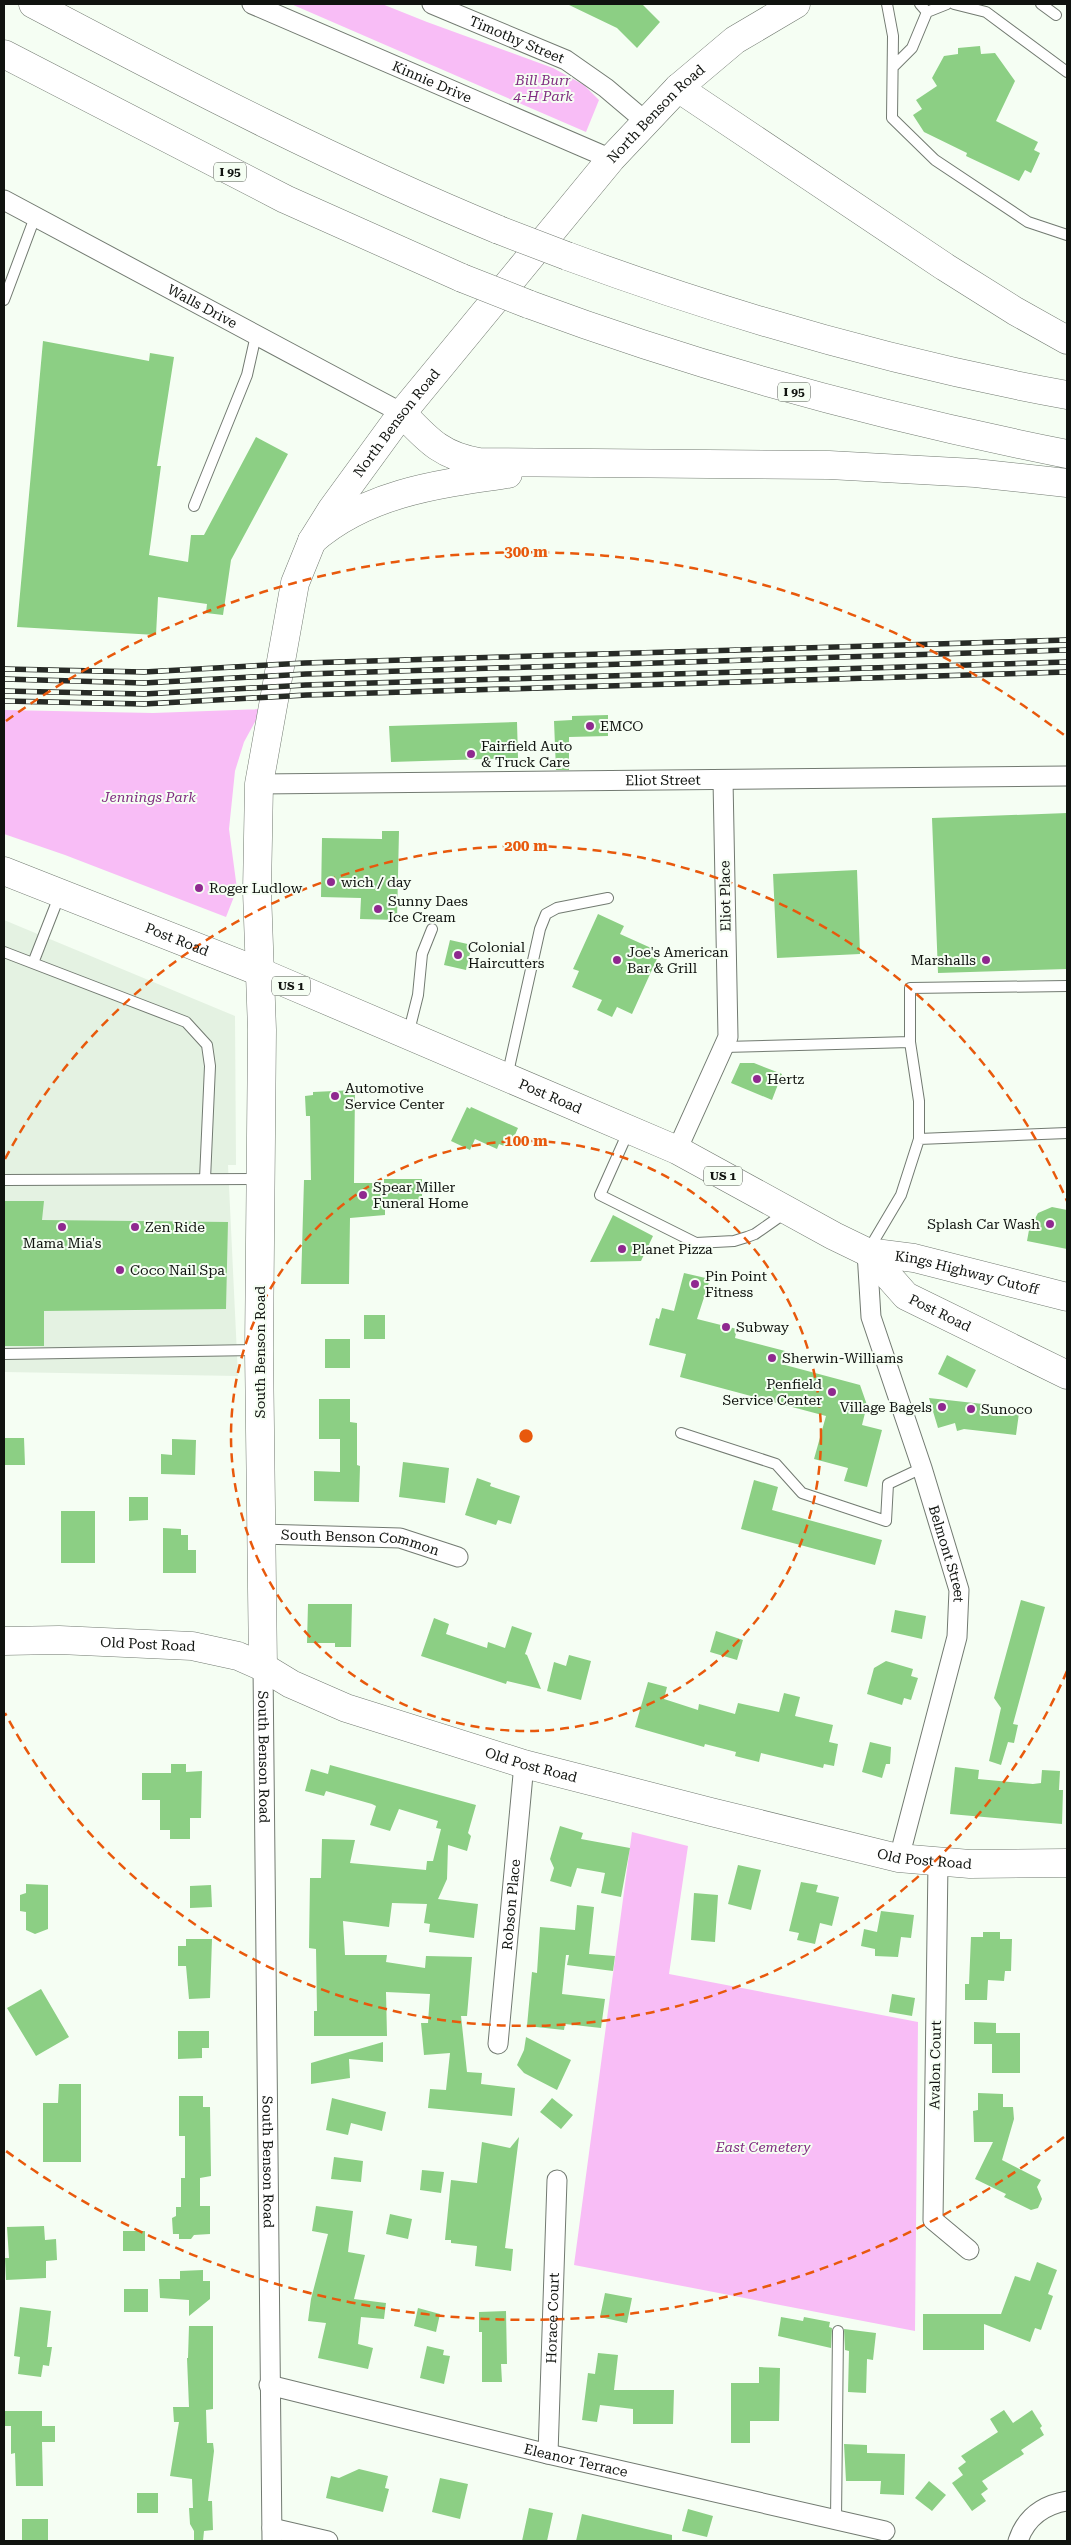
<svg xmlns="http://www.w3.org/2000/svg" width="1071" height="2545" font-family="'Roboto Serif',serif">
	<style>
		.built { fill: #e4f2e2 }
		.green { fill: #f8bdf6 }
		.building { fill: #8ccf84 }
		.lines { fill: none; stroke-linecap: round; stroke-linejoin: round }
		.lane-casing { stroke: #727a71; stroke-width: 12 }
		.street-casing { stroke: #727a71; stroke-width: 21 }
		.secondary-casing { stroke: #727a71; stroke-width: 29 }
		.primary-casing { stroke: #727a71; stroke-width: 29 }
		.highway-casing { stroke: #727a71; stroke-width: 29 }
		.lane { stroke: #fff; stroke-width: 10 }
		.street { stroke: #fff; stroke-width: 19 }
		.secondary { stroke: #fff; stroke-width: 28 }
		.primary { stroke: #fff; stroke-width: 28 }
		.highway { stroke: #fff; stroke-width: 28 }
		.rail-casing { stroke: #272b26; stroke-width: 5.5 }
		.rail { stroke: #f5fef3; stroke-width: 4; stroke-dasharray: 11; stroke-linecap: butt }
		.highway-bridge-casing { stroke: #727a71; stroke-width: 29; stroke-linecap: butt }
		.highway-bridge { stroke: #fff; stroke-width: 28 }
		.ring { fill: none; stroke: #e8590c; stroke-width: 2.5; stroke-dasharray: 9 6 }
		.poi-dot { fill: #8f298f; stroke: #f5fef3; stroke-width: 2 }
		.labels { text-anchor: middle; stroke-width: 4; stroke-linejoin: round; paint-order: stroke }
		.shield { fill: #f5fef3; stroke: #555a53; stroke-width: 1 }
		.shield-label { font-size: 12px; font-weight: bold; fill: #10130f }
		.street-label { font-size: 14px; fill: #10130f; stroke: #f5fef3 }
		.park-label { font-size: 14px; font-style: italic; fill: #812e81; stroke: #f5fef3 }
		.poi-label { font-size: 14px; fill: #10130f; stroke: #f5fef3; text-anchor: start }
		.centre { fill: #e8590c; stroke: #f5fef3; stroke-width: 2.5 }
		.ring-label { font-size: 15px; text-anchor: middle; font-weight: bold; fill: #e8590c; stroke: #f5fef3; stroke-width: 4; stroke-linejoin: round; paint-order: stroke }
	</style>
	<rect width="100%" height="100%" fill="#f5fef3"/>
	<path class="built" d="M4 920 235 1016 236 1165H228L238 1376 4 1372Z"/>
	<path class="green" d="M291 4H382L427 22 553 68 584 85 599 100 586 132Z
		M262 709 244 742 235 771 229 829 237 889 226 917 65 855 4 834V710L153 713Z
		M632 1832 688 1846 669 1974 918 2022 915 2331 574 2265Z"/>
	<path class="building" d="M567 4H642L660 22 637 48 617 28Z
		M980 46 981 54 995 53 1015 81 996 121 1038 142 1034 150 1040 153 1031 173 1025 170 1019 181 966 156 967 153 924 132 913 115 922 109 916 100 937 86 932 78 944 56 958 54V48Z
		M43 341 149 361 150 353 174 357 157 466H161L149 555 188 562 191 535H204L256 437 288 454 231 560 223 615 206 613 207 604 158 597 156 635 17 627Z
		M608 715V736L569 737V770H556L554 721 572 720V716Z
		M517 722 518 758 391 762 389 726Z
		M1067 813V969L938 973 932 818Z
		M382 831H399L397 920 360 919 361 898 321 897 322 838 382 839Z
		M857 870 860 954 777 958 773 874Z
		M598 914 624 926 620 934 660 952 632 1014 617 1007 612 1017 597 1010 602 1000 572 987 579 971 573 969Z
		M450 940 472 945 466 970 444 965Z
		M740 1063H754L782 1074 772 1100 731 1083Z
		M355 1090 354 1183H384V1179H422V1206H385V1215L350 1218 349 1284H301L304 1180H311L310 1116H306L305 1096 313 1095V1092Z
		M467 1107 470 1109 471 1107 518 1128 509 1148 499 1144 497 1149 475 1139 470 1150 451 1141Z
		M4 1201H44L42 1220 228 1222 226 1309 44 1311V1346H4Z
		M1052 1207 1067 1210V1249L1027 1241 1029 1230 1038 1213Z
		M613 1215 653 1236 641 1261 590 1262Z
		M684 1273 710 1279 697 1319 737 1329 735 1338 789 1352 785 1365 860 1385 867 1405 862 1425 882 1430 867 1487 844 1481 848 1468 814 1459 826 1416 680 1377 686 1354 649 1345 656 1318 659 1319 662 1308 674 1311Z
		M364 1315H385V1339H364Z
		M325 1339H350V1368H325Z
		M947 1355 976 1370 967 1388 938 1374Z
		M929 1398 983 1404 1006 1408 1005 1411 1019 1413 1016 1435 964 1429 957 1431 955 1423 938 1428Z
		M319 1399H350V1422L357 1423V1465L360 1466 359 1502 314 1501V1471L340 1472V1439H319Z
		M4 1438H24L25 1465H4Z
		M172 1439 196 1440 195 1475 161 1474V1454L172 1455Z
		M403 1462 449 1468 445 1503 399 1497Z
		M477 1478 491 1483 490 1486 520 1496 511 1524 498 1520 496 1525 465 1515Z
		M754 1480 778 1487 772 1510 882 1540 875 1565 741 1529Z
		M129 1497H148V1520L129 1521Z
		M61 1511H95V1563H61Z
		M163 1528 181 1529V1535H188V1550H196V1573H163Z
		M1021 1600 1045 1607 1013 1724 1018 1725 1014 1743 1008 1742 1001 1765 989 1761 1001 1708 994 1698Z
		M308 1604H352L351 1647H335V1643H307Z
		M895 1610 926 1616 922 1639 891 1632Z
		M434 1618 449 1624 446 1634 487 1648 488 1642 505 1648 512 1626 532 1633 525 1654 527 1655 541 1689 507 1681 506 1684 421 1656Z
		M716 1631 743 1640 737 1660 710 1652Z
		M569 1655 591 1661 581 1700 547 1691 554 1662 566 1666Z
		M886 1661 913 1669 911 1676 918 1678 911 1700 904 1698 902 1705 867 1694 874 1668Z
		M648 1682 667 1687 664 1699 698 1710 699 1704 735 1714 738 1703 779 1712 784 1693 800 1697 795 1716 833 1725 829 1742 838 1744 834 1766 824 1764 823 1768 761 1753 759 1762 735 1756 736 1752 705 1744 704 1747 635 1727Z
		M870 1742 891 1747 890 1764H886L882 1778 862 1772Z
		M171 1764H186V1772L202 1771 201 1818H190V1839H170V1830H160V1800H142V1773H171Z
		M330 1765 476 1805 468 1833 471 1836 467 1851 448 1845 447 1879 438 1899 478 1904 474 1938 429 1932 430 1924 424 1923 427 1904 392 1903 389 1927 343 1921 345 1955H387L386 1962 425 1968 426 1956 472 1957 467 2016H461L467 2072 482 2073 481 2084 515 2088 512 2116 428 2108 430 2089 446 2090 450 2053 424 2055 421 2023H428L430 1994 386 1992 387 2036H314V2011H317L316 1949 309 1948 310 1878H321L322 1839 355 1840 350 1863 426 1870 427 1861H433L441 1829 436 1828 438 1821 399 1809 390 1831 370 1825 376 1806 372 1804 326 1791 324 1796 305 1791 311 1769 328 1774Z
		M955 1767 979 1770 978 1779 1033 1784 1041 1783 1042 1770 1060 1771 1059 1790H1063L1062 1824 950 1814Z
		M560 1826 583 1833 581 1839 630 1848 621 1897 601 1893 605 1873 577 1868 571 1887 550 1881 554 1868 550 1859Z
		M738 1865 761 1870 751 1910 728 1904Z
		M801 1882 818 1885 816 1892 839 1897 832 1926 820 1923 815 1944 797 1940 799 1933 789 1931Z
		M26 1884 48 1885V1929L35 1934 26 1930V1912L20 1911V1895L26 1893Z
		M211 1885 212 1907 190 1908V1886Z
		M694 1893 718 1895 715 1942 691 1940Z
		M577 1905 594 1907 589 1954 615 1956 613 1971 567 1965 569 1955H566L562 1994 605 1999 601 2028 565 2024 564 2030 527 2026 532 1972 537 1973 540 1927 575 1930Z
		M881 1911 914 1915 911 1938 901 1937 898 1957 875 1956V1949L861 1946 864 1929 877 1932Z
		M983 1932H1000V1939H1012L1011 1971H1005L1004 1981 988 1980 987 2000H965V1984H969L971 1937H983Z
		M186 1939H212L210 1998 189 1999 186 1966H178V1946H186Z
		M41 1989 69 2037 36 2056 7 2008Z
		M892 1994 915 1998 912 2016 889 2012Z
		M974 2022 996 2023V2033H1020V2073H992V2044H974Z
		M178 2031H209V2048H202V2058L178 2059Z
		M526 2037 571 2060 557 2090 524 2073 517 2065 524 2050Z
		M383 2042V2062L349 2059 350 2078 311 2084V2063Z
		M59 2084H81V2162H43V2103H58Z
		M978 2093 1003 2094V2107H1013L1014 2119 1002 2160 1041 2180 1037 2187 1042 2199 1038 2208 1031 2210 1004 2197 1006 2194 975 2179 993 2142H974L973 2111 978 2110Z
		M179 2096H203V2107H210L211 2176 200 2178V2206H210V2234L194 2235 191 2239H179V2234H173L172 2218 176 2216V2207H181V2178H185V2136H179Z
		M332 2098 386 2112 382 2131 351 2123 348 2135 326 2130Z
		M552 2098 573 2115 561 2129 540 2112Z
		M519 2137 505 2248 513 2249 511 2271 475 2266 477 2246 451 2243V2240H445L451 2180 477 2183 482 2142 510 2148Z
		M334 2157 363 2161 361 2182 331 2179Z
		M422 2170 444 2172 441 2193 420 2190Z
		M316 2206 353 2211 348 2252 365 2255 354 2299 386 2303 384 2319 361 2317 358 2344 373 2348 368 2369 318 2358 326 2323 308 2321 311 2299 328 2234 312 2231Z
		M390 2214 412 2219 408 2239 386 2234Z
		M44 2226 45 2240 56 2239 57 2260 46 2261V2278L6 2280 5 2258H9L7 2227Z
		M123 2231H145V2251H123Z
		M1037 2262 1057 2270 1048 2294 1053 2296 1041 2330 1035 2328 1030 2342 984 2324V2350H923V2314H1001L1015 2276 1030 2281Z
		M203 2270V2281H210V2299L189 2316V2300L160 2298 159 2279H180V2271Z
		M124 2289H148V2312H124Z
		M605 2293 632 2298 627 2323 600 2317Z
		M20 2307 51 2311 47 2347H52L49 2366 43 2365 41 2377 18 2374 20 2357 14 2356Z
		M418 2308 440 2314 436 2332 414 2326Z
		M506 2311 507 2364H501L502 2382H482V2332H479V2312Z
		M781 2317 803 2321 804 2317 830 2322 829 2327 832 2328 831 2348 778 2336Z
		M189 2326H213V2409L206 2410 207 2443H213L214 2451 208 2501H212L213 2530 204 2531 203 2541 194 2540V2531L190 2524 189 2508H193L192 2479 170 2476 179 2422H174L173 2407H189L187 2358H188Z
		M844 2329 876 2333 873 2360 867 2359 866 2393 848 2392 849 2351 845 2350Z
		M427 2346 444 2350 443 2355 450 2356 444 2384 420 2378Z
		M598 2353 618 2355 614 2390H674L673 2424H633V2409L600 2405 597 2422 582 2420 588 2373 595 2374Z
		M759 2367 780 2368 779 2421H750V2443H731V2383H759Z
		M1004 2410 1013 2423 1032 2410 1042 2426 1040 2428 1044 2435 1021 2450 1024 2454 982 2481 988 2489 981 2494 986 2501 972 2511 952 2483 963 2475 958 2468 966 2462 961 2456 998 2432 990 2419Z
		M5 2411H42V2426H55V2442H42L43 2486H16L15 2453 11 2454V2426H5Z
		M844 2444 867 2445V2453L905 2454 904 2495 880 2494 881 2481H846Z
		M359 2469 388 2476 385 2488 389 2489 383 2512 326 2498 331 2476 339 2478Z
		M440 2478 468 2484 460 2519 432 2512Z
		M929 2481 946 2495 932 2511 915 2498Z
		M137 2493H158V2513H137Z
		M529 2508 553 2513 547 2541H522Z
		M688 2509 713 2516 707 2537 682 2531Z
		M582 2514 672 2535V2541H576Z
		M22 2519H48V2541H22Z"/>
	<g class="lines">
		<defs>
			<path id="lane" d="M887 4 893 36 892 118 935 160 1028 222 1067 235
				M920 4 927 12
				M954 4 986 12 1067 72
				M1041 4 1056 15
				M893 67 912 48 927 12 947 4
				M4 300 35 217
				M194 506 247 375 256 335
				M4 952 186 1022 207 1045 210 1066 205 1179
				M33 963 60 894
				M408 1035 418 995 422 954 432 929
				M724 1047 910 1042
				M507 1077 540 929 546 914 557 908 608 898
				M629 1130 600 1195 696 1243 734 1241 747 1237 755 1234 785 1213
				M919 1139 1067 1133
				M4 1180 259 1179
				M869 1249 901 1195 919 1139V1101L910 1042V988L1067 986
				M4 1354 258 1350
				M681 1433 776 1464 802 1493 886 1521 888 1484 922 1468
				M836 2520 838 2331"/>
			<g id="street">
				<path id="s1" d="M252 4 611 159"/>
				<path id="s2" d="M432 4 566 60 606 88 645 121"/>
				<path id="s3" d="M4 200 402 413"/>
				<path id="s4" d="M259 784 1067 776"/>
				<path d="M677 1150 728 1037 723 780"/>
				<path id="s5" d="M867 1252 871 1317 922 1468 959 1590 957 1637 899 1858"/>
				<path id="s6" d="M261 1534 400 1538 458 1557"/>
				<path id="s7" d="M263 1667 272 2541"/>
				<path d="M938 1863 933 2220 969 2250"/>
				<path id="s8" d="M498 2044 524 1764"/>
				<path id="s9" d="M269 2385 548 2454 885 2531"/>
				<path id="s10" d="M548 2454 557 2180"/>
				<path d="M272 2528 328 2541"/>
				<path d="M1018 2541C1026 2517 1043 2505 1067 2501"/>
			</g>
			<g id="secondary">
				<path id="s11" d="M4 1641 59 1640 192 1646 238 1656 263 1667 291 1684 346 1708 524 1764 711 1812 898 1858 970 1864 1067 1863"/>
				<path id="s12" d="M263 1667 259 1350 262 1030 257 891 259 784 295 583 312 541 332 509 402 413 611 159 678 88 735 40 796 4"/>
			</g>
			<g id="primary">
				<path id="s13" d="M4 871 260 972 677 1150 834 1236 867 1252 906 1296 1067 1375"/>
				<path id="s14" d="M867 1252 914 1258 1067 1297"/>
			</g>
			<path id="highway" d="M33 4C186 85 339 164 499 230
				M4 54 285 199 462 278
				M678 88 945 267 1015 311 1067 340
				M567 256C730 316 897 364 1067 395
				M528 304C705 370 882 417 1067 454
				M402 413C427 439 441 456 479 462L829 465 975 473 1067 483
				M312 541C366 493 438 484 508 474"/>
		</defs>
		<use href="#lane" class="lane-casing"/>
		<use href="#street" class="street-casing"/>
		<use href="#secondary" class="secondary-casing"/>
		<use href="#primary" class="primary-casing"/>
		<use href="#highway" class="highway-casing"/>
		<use href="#lane" class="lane"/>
		<use href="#street" class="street"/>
		<use href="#secondary" class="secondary"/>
		<use href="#primary" class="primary"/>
		<use href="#highway" class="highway"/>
		<defs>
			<path id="rail" d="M4 669 144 672 305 663 1067 640
				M4 679 144 683 306 674 1067 650
				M4 691 144 694 306 685 1067 662
				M4 701 144 704 307 695 1067 672"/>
		</defs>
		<use href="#rail" class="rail-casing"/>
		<use href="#rail" class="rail"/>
		<defs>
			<path id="highway-bridge" d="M499 230 567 256
				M462 278 528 304"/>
		</defs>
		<use href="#highway-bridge" class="highway-bridge-casing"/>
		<use href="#highway-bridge" class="highway-bridge"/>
	</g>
	<g class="ring">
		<circle cx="526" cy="1436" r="295"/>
		<path d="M1067 1671A590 590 0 0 1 5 1713M5 1159A590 590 0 0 1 1067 1201"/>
		<path d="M1064 2137A884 884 0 0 1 6 2151M6 721A884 884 0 0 1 1064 735"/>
	</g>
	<g class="poi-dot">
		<circle cx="590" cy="726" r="5"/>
		<circle cx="471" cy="754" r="5"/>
		<circle cx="331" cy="882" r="5"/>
		<circle cx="199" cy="888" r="5"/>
		<circle cx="378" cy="909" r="5"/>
		<circle cx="458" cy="955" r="5"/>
		<circle cx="617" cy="960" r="5"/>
		<circle cx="986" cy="960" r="5"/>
		<circle cx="757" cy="1079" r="5"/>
		<circle cx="335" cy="1096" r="5"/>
		<circle cx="363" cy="1195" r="5"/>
		<circle cx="1050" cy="1224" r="5"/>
		<circle cx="62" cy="1227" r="5"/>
		<circle cx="135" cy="1227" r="5"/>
		<circle cx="622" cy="1249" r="5"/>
		<circle cx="120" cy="1270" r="5"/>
		<circle cx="695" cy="1284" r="5"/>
		<circle cx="726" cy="1327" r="5"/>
		<circle cx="772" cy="1358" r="5"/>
		<circle cx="832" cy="1392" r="5"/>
		<circle cx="942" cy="1407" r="5"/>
		<circle cx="971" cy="1409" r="5"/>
	</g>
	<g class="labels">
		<g class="shield">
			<rect x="214" y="162.5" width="32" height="19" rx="4"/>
			<rect x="778" y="382.5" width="32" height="19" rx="4"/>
			<rect x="272" y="976.5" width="38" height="19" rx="4"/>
			<rect x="704" y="1166.5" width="38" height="19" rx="4"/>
		</g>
		<g class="shield-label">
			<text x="230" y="176">I 95</text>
			<text x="794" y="396">I 95</text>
			<text x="291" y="990">US 1</text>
			<text x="723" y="1180">US 1</text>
		</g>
		<g class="street-label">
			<text dy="5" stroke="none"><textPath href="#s2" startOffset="92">Timothy Street</textPath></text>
			<text dy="5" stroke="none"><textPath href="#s1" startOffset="196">Kinnie Drive</textPath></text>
			<text dy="5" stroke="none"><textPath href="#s12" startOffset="1682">North Benson Road</textPath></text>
			<text dy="5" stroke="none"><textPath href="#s3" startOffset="225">Walls Drive</textPath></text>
			<text dy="5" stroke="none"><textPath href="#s12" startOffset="1278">North Benson Road</textPath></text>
			<text dy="5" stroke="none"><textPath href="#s4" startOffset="404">Eliot Street</textPath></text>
			<text transform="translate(725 896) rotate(-91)" y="5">Eliot Place</text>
			<text dy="5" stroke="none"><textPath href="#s13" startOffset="186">Post Road</textPath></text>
			<text dy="5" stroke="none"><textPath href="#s13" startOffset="591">Post Road</textPath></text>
			<text dy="5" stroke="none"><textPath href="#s14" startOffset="102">Kings Highway Cutoff</textPath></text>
			<text dy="5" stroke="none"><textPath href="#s13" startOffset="1041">Post Road</textPath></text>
			<text transform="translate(260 1352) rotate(-90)" y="5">South Benson Road</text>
			<text dy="5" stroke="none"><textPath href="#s6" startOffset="100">South Benson Common</textPath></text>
			<text dy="5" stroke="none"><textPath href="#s5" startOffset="314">Belmont Street</textPath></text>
			<text dy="5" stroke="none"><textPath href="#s11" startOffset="144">Old Post Road</textPath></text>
			<text dy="5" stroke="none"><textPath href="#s7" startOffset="90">South Benson Road</textPath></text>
			<text dy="5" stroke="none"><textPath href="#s11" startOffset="549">Old Post Road</textPath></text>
			<text dy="5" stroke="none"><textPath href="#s11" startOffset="954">Old Post Road</textPath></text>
			<text dy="5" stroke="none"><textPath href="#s8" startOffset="140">Robson Place</textPath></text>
			<text transform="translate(935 2065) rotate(-89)" y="5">Avalon Court</text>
			<text dy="5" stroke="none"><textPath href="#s7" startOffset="495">South Benson Road</textPath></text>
			<text dy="5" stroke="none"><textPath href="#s10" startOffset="136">Horace Court</textPath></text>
			<text dy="5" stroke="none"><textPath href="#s9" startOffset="316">Eleanor Terrace</textPath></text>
		</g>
		<g class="park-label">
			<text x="543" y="85">Bill Burr<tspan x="543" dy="16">4-H Park</tspan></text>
			<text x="149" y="802">Jennings Park</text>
			<text x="763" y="2152">East Cemetery</text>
		</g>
		<g class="poi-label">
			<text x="600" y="731">EMCO</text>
			<text x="481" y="751">Fairfield Auto<tspan x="481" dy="16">&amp; Truck Care</tspan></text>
			<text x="341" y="887">wich / day</text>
			<text x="209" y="893">Roger Ludlow</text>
			<text x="388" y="906">Sunny Daes<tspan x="388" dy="16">Ice Cream</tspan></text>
			<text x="468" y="952">Colonial<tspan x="468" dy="16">Haircutters</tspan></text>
			<text x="627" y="957">Joe's American<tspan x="627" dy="16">Bar &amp; Grill</tspan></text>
			<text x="976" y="965" text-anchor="end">Marshalls</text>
			<text x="767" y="1084">Hertz</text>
			<text x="345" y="1093">Automotive<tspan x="345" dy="16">Service Center</tspan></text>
			<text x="373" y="1192">Spear Miller<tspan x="373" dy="16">Funeral Home</tspan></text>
			<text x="1040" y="1229" text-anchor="end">Splash Car Wash</text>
			<text x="145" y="1232">Zen Ride</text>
			<text x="62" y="1248" text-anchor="middle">Mama Mia's</text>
			<text x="632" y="1254">Planet Pizza</text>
			<text x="130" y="1275">Coco Nail Spa</text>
			<text x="705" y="1281">Pin Point<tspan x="705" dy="16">Fitness</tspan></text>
			<text x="736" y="1332">Subway</text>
			<text x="782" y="1363">Sherwin-Williams</text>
			<text x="822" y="1389" text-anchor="end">Penfield<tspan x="822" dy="16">Service Center</tspan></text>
			<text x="932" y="1412" text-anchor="end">Village Bagels</text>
			<text x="981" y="1414">Sunoco</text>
		</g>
	</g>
	<circle cx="526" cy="1436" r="8" class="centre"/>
	<g class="ring-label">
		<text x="526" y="557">300 m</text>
		<text x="526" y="851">200 m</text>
		<text x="526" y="1146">100 m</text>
	</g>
	<rect width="1071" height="2545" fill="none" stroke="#10130f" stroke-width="10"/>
</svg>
